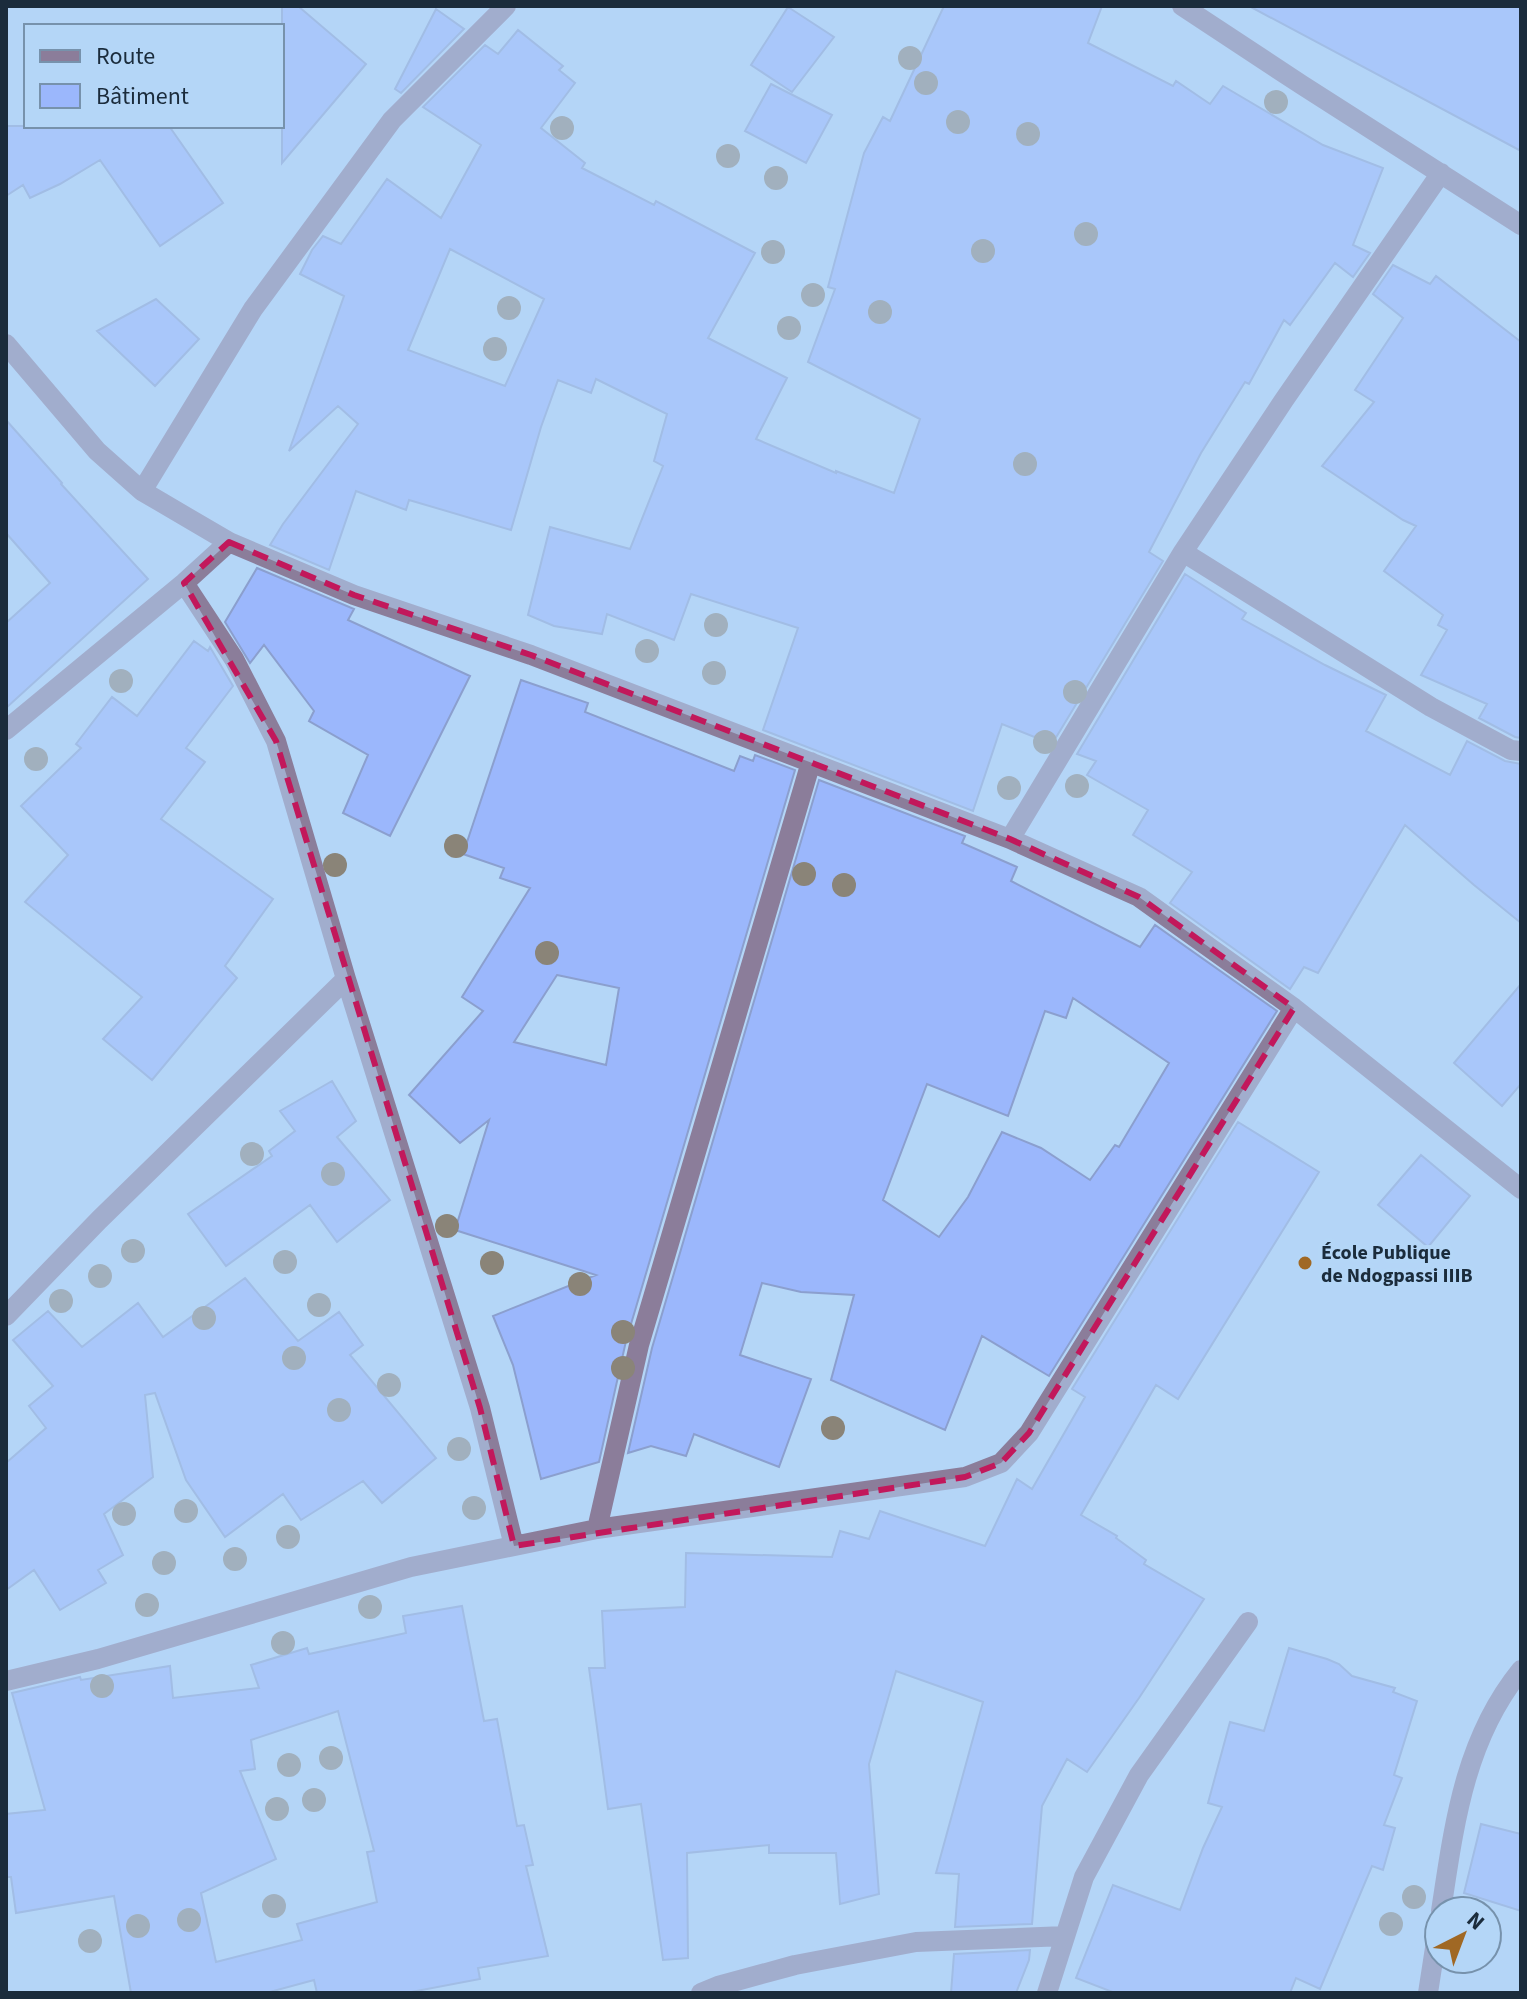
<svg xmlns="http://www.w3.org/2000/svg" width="1527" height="1999" font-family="'Source Sans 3',sans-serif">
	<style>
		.building { fill: #9bb7fc; stroke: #8b9fce; stroke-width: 2; fill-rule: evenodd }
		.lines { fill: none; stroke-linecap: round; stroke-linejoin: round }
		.minor { stroke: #8b7d9a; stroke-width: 20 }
		.tree { fill: #8a8478 }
		.marked { fill: none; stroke: #c2185b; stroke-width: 6; stroke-dasharray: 16 10; stroke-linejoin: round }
		.poi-dot { fill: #a06824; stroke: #b4d6f7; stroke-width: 3 }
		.labels { text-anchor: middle; stroke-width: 8; stroke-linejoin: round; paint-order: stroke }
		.poi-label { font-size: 20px; font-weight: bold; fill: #1b2c3c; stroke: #b4d6f7; text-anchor: start }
	</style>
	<rect width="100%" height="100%" fill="#b4d6f7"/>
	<path class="building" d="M282 6H298L366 64 282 163Z
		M944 6H1102L1088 43 1173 86 1176 81 1210 104 1223 86 1323 145 1383 168 1353 245 1370 253 1353 277 1335 263 1290 325 1284 320 1249 384 1245 382 1201 453 1149 552 1163 561 1052 744 1002 724 973 811 763 730 798 628 691 594 674 640 607 614 602 634 554 626 528 615 550 527 630 549 663 466 654 461 667 414 596 379 591 393 558 380 541 427 511 530 409 500 406 510 356 491 329 570 270 545 283 524 358 424 338 406 289 451 344 296 300 274 312 250 323 236 341 244 387 179 441 218 481 145 423 107 485 45 498 54 518 30 563 66 559 70 575 83 541 128 585 163 582 168 654 205 656 201 755 253 708 338 787 378 756 439 836 473V471L894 493 920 419 808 362 835 289 828 287 864 153 883 117 890 121ZM450 249 544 299 505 386 408 350Z
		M1249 6H1521V151Z
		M788 7 834 37 792 92 751 65Z
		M436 9 464 29 401 93 395 89Z
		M771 84 832 115 806 163 745 131Z
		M6 126H169L223 203 160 246 100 160 60 184 30 198 23 185 6 196Z
		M1393 265 1430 284 1436 276 1521 342V738L1515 737 1479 718 1487 704 1421 675 1447 630 1438 625 1443 615 1384 571 1416 526 1403 520 1322 466 1374 402 1355 390 1403 318 1373 294Z
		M156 299 199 339 155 386 97 331Z
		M6 420 62 483 61 484 148 579 6 708V623L50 583 6 533Z
		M257 568 354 609 348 620 470 676 390 836 343 813 368 755 309 721 314 711 264 645 250 663 225 622Z
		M1185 574 1246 613 1242 619 1325 665 1386 695 1366 731 1450 775 1467 741 1505 761 1521 764V923L1474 885 1405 825 1318 973 1304 967 1290 989 1170 903 1192 872 1133 835 1148 810 1087 775 1096 761 1077 754Z
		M194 641 208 651 210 647 233 686 186 748 205 762 161 819 273 899 225 966 237 978 152 1080 103 1039 142 997 25 902 68 855 21 806 81 748 76 744 112 697 137 716Z
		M521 680 588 703 585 712 734 771 740 756 753 761 755 755 795 770 626 1341 599 1462 541 1479 513 1365 493 1316 596 1275 455 1230 489 1120 460 1143 409 1095 483 1011 462 997 530 888 500 878 504 868 463 854ZM557 975 619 988 606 1065 514 1042Z
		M819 780 965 836 962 843 1017 867 1011 881 1140 947 1155 925 1277 1011 1049 1376 982 1336 945 1430 831 1380 854 1295 801 1292 762 1283 740 1355 811 1379 779 1467 694 1434 686 1456 651 1446 628 1453 652 1348ZM1073 998 1169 1063 1119 1147 1115 1145 1090 1180 1041 1148 1002 1132 968 1197 939 1237 883 1200 927 1084 1008 1116 1045 1011 1066 1018Z
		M1521 984V1084L1502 1106 1454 1063Z
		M332 1081 356 1121 337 1137 390 1200 337 1242 310 1205 226 1266 188 1214 272 1156 269 1151 295 1131 280 1111Z
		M1238 1122 1319 1172 1178 1399 1156 1385 1081 1515 1117 1536 1116 1538 1146 1560 1144 1564 1204 1599 1139 1698 1087 1772 1067 1759 1042 1806 1032 1924 955 1927 959 1874 936 1873 983 1702 896 1671 869 1764 879 1894 840 1904 836 1853H769V1845L687 1853 688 1958 663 1960 641 1804 608 1809 589 1668H605L602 1611 685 1607 686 1553 832 1557 840 1531 869 1539 880 1511 985 1546 1017 1479 1032 1489 1085 1397 1072 1389Z
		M1421 1155 1470 1196 1428 1247 1378 1205Z
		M245 1278 298 1341 339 1312 363 1345 350 1355 436 1458 382 1503 363 1481 301 1520 283 1494 225 1537 186 1480 155 1393 145 1395 153 1477 104 1514 123 1555 98 1570 106 1583 60 1610 34 1570 6 1590V1463L46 1428 29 1406 53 1386 13 1340 48 1311 82 1347 138 1303 163 1337Z
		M462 1606 484 1721 497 1719 517 1826 524 1825 533 1865 526 1866 548 1956 478 1968 480 1979 406 1993H317L314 1980 266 1993H131L114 1896 16 1913 11 1877H6V1814L45 1810 12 1693 80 1677 81 1680 170 1666 173 1698 259 1688 251 1665 307 1648 309 1654 406 1633 403 1616ZM338 1711 374 1851 367 1852 377 1902 297 1924 302 1940 216 1962 201 1893 276 1859 240 1771 255 1769 251 1740Z
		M1289 1648 1327 1659 1339 1664 1352 1676 1395 1688 1393 1692 1417 1701 1394 1775 1402 1778 1384 1825 1395 1828 1383 1870 1372 1866 1320 1989 1296 1978 1290 1993H1115L1076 1978 1113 1885 1180 1910 1203 1848 1222 1807 1208 1803 1230 1722 1264 1731Z
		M1481 1824 1521 1834V1911L1464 1893Z
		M1030 1950 1029 1960 1016 1993H951L954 1954Z"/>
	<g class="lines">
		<path class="minor" d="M1182 6 1302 85 1521 225
			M6 344 97 451 142 491 229 542 354 595 531 655 1010 839 1139 897 1294 1008 1521 1189
			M142 491 253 309 392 120 506 6
			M1183 552 1431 707 1511 750 1521 751
			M184 583 234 659 276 741 346 979 480 1408 514 1546
			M6 730 184 583 229 542
			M1010 839 1183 552 1284 400 1441 173
			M6 1316 99 1220 346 979
			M597 1529 639 1345 811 762
			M6 1681 98 1659 411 1567 597 1529 965 1477 1001 1463 1029 1433 1294 1008
			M1441 1911C1454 1826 1464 1740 1521 1670
			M701 1993 718 1986 795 1965 916 1942 1065 1936
			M1047 1993 1084 1877 1139 1775 1248 1622
			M1428 1993 1439 1922"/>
	</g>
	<g class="tree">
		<circle cx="910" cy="58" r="12"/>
		<circle cx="926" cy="83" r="12"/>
		<circle cx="1276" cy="102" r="12"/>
		<circle cx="958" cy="122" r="12"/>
		<circle cx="562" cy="128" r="12"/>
		<circle cx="1028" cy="134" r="12"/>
		<circle cx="728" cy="156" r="12"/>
		<circle cx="776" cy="178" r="12"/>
		<circle cx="1086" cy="234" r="12"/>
		<circle cx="983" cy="251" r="12"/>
		<circle cx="773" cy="252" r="12"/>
		<circle cx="813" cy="295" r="12"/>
		<circle cx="509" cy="308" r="12"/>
		<circle cx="880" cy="312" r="12"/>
		<circle cx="789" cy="328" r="12"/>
		<circle cx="495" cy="349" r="12"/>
		<circle cx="1025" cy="464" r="12"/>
		<circle cx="716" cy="625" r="12"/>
		<circle cx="647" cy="651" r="12"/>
		<circle cx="714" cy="673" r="12"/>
		<circle cx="121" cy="681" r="12"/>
		<circle cx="1075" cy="692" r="12"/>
		<circle cx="1045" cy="742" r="12"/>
		<circle cx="36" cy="759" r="12"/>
		<circle cx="1077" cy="786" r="12"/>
		<circle cx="1009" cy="788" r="12"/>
		<circle cx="456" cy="846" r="12"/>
		<circle cx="335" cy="865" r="12"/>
		<circle cx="804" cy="874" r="12"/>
		<circle cx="844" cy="885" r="12"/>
		<circle cx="547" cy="953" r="12"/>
		<circle cx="252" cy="1154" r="12"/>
		<circle cx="333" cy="1174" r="12"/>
		<circle cx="447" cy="1226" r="12"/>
		<circle cx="133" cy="1251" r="12"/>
		<circle cx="285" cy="1262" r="12"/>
		<circle cx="492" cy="1263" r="12"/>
		<circle cx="100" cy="1276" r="12"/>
		<circle cx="580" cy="1284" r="12"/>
		<circle cx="61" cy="1301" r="12"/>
		<circle cx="319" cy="1305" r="12"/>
		<circle cx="204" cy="1318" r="12"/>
		<circle cx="623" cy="1332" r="12"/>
		<circle cx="294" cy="1358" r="12"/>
		<circle cx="623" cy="1368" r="12"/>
		<circle cx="389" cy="1385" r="12"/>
		<circle cx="339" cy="1410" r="12"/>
		<circle cx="833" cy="1428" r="12"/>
		<circle cx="459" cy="1449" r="12"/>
		<circle cx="474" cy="1508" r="12"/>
		<circle cx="186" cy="1511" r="12"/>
		<circle cx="124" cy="1514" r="12"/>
		<circle cx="288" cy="1537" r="12"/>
		<circle cx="235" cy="1559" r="12"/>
		<circle cx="164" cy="1563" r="12"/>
		<circle cx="147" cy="1605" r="12"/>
		<circle cx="370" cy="1607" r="12"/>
		<circle cx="283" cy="1643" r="12"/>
		<circle cx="102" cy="1686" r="12"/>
		<circle cx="331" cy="1758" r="12"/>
		<circle cx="289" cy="1765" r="12"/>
		<circle cx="314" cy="1800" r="12"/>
		<circle cx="277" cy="1809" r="12"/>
		<circle cx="1414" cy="1897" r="12"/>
		<circle cx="274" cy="1906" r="12"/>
		<circle cx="189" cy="1920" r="12"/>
		<circle cx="1391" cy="1924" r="12"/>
		<circle cx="138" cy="1926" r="12"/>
		<circle cx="90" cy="1941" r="12"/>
	</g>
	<path d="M0 0H1527V1999H0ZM229 542 354 595 531 655 1010 839 1139 897 1294 1008 1029 1433 1001 1463 965 1477 514 1546 480 1408 276 741 184 583Z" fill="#b4d6f7" fill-opacity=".55" fill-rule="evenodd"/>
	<path class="marked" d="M229 542 354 595 531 655 1010 839 1139 897 1294 1008 1029 1433 1001 1463 965 1477 514 1546 480 1408 276 741 184 583Z"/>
	<circle class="poi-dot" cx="1305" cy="1263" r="8"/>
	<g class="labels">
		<g class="poi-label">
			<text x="1321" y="1259">École Publique<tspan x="1321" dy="23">de Ndogpassi IIIB</tspan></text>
		</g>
	</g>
	<rect width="1527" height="1999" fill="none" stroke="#1b2c3c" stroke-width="16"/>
	<rect x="24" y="24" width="260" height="104" fill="#b4d6f7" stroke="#7792ac" stroke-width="2"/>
	<rect x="40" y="50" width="40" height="12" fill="#8b7d9a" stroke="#7792ac" stroke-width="2"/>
	<text x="96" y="64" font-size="24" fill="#1b2c3c">Route</text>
	<rect x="40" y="84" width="40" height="24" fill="#9bb7fc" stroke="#7792ac" stroke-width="2"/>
	<text x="96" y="104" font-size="24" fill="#1b2c3c">Bâtiment</text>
	<g transform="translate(1463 1935) rotate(42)"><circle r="38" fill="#b4d6f7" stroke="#7792ac" stroke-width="2"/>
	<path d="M0-6L14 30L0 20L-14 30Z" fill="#a06824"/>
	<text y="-12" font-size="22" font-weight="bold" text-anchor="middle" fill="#1b2c3c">N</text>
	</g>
</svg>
